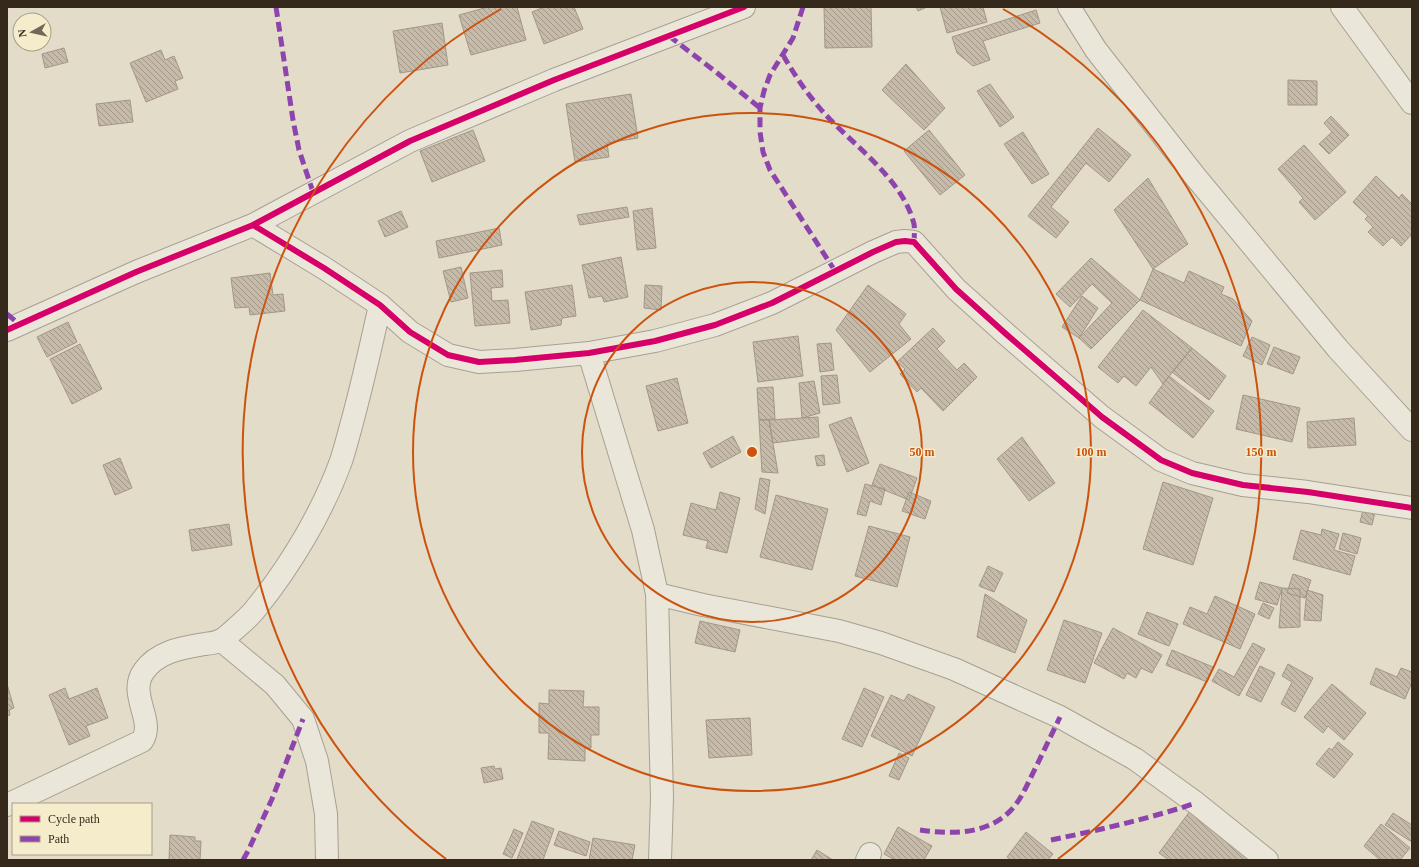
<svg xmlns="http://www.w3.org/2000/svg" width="1419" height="867" font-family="Georgia,serif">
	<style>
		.building { fill: url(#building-back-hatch); stroke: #a29788 }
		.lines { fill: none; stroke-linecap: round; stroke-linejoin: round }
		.street-casing { stroke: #a7a092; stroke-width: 24 }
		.street { stroke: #eae6da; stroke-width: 22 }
		.quiet { stroke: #8e44ad; stroke-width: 5; stroke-dasharray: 10 5; stroke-linecap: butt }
		.cycleway-casing { stroke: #f5eccc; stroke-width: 8 }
		.cycleway { stroke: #d6006c; stroke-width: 6 }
		.ring { fill: none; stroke: #cd520e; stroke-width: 2 }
		.centre { fill: #cd520e; stroke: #f5eccc; stroke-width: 2 }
		.ring-label { font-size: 12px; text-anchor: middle; font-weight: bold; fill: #cd520e; stroke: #f5eccc; stroke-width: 3; stroke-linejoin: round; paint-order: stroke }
	</style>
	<defs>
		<pattern id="building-back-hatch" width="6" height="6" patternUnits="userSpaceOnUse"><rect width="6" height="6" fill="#c6baa9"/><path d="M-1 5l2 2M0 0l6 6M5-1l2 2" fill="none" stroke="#a29789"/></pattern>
	</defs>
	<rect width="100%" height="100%" fill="#e2dcc8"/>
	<path class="building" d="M488 7H517L526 40 471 55 459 15Z
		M544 7H574L583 29 544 44 532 12Z
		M824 7H871L872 47 825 48Z
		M916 7H927L918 11Z
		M940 7H983L987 22 947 33Z
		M1036 10 1040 23 983 41 990 60 973 66 957 53 952 37Z
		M442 23 448 65 400 73 393 31Z
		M64 48 68 62 45 68 42 54Z
		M161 50 165 60 174 56 183 78 175 81 178 89 146 102 130 63Z
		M906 64 945 108 924 130 882 90Z
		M1288 80 1317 81V105H1288Z
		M990 84 1014 117 1000 127 977 91Z
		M631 94 638 138 607 143 609 157 575 162 566 104Z
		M130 100 133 122 99 126 96 104Z
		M1331 116 1349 135 1329 154 1319 144 1332 132 1324 123Z
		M1098 128 1131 155 1109 182 1086 163 1051 207 1069 222 1056 238 1028 216Z
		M473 130 485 161 432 182 420 151Z
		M929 130 965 175 940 195 904 151Z
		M1023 132 1049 174 1032 184 1004 144Z
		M1304 145 1346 192 1315 220 1299 202 1303 198 1278 169Z
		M1376 176 1399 198 1402 194 1412 204V234L1401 246 1392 237 1383 246 1368 232 1373 227 1365 219 1368 216 1353 202Z
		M1148 178 1188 244 1153 269 1114 210Z
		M627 207 629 217 580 225 577 215Z
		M652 208 656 248 637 250 633 211Z
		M401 211 408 227 385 237 378 221Z
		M499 228 502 245 439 258 436 241Z
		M621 257 628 297 604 302 602 296 589 298 582 265Z
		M1091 258 1140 300 1091 349 1079 338 1112 303 1092 284 1070 307 1056 294Z
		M461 267 468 298 451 302 443 271Z
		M1153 269 1184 283 1189 271 1224 287 1221 294 1233 299 1252 321 1241 346 1140 300Z
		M502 270 503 287 491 288 492 301 508 300 510 323 475 326 470 273Z
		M270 273 273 295 283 294 285 311 250 315 249 307 235 308 231 278Z
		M572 285 576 316 562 318 561 325 531 330 525 292Z
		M645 285 662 286 661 310 644 308Z
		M868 285 906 314 899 324 911 339 870 372 836 330Z
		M1082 296 1098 308 1079 338 1062 327Z
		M1143 310 1192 348 1163 384 1151 367 1136 386 1124 376 1118 383 1098 367Z
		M68 322 77 342 47 357 37 337Z
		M933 328 945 341 937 349 957 370 964 363 977 377 943 411 921 388 917 392 900 374 905 369 897 362Z
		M798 336 803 376 758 382 753 342Z
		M1252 337 1270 345 1262 365 1243 356Z
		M831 343 834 370 820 372 817 344Z
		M80 344 102 389 72 404 50 359Z
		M1274 347 1300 357 1293 374 1267 364Z
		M1192 348 1226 376 1209 400 1172 372Z
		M837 375 840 403 823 405 821 376Z
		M1169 376 1214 411 1193 438 1149 403Z
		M677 378 688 423 658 431 646 386Z
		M814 381 820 413 802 418 799 383Z
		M773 387 775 419 759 420 757 388Z
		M1243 395 1300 408 1292 442 1236 429Z
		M818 417 819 437 773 443 769 420Z
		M851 417 869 463 847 472 829 425Z
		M1354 418 1356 445 1308 448 1307 422Z
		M759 420H769L778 473 762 472Z
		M733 436 741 452 711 468 703 453Z
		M1022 437 1055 483 1029 501 997 459Z
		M824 455 825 465 817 466 815 456Z
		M120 458 132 488 115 495 103 465Z
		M880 464 917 478 909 500 872 485Z
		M760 478 770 480 765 514 755 509Z
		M1163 482 1213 498 1193 565 1143 549Z
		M865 484 885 489 881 505 870 501 866 516 857 514Z
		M720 492 740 498 727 553 706 548 708 541 683 535 691 503 716 510Z
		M909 492 931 501 925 519 902 511Z
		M776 495 828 509 812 570 760 557Z
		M1363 510 1375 512 1372 525 1360 522Z
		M229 524 232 545 192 551 189 530Z
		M869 526 910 537 897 587 855 576Z
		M1322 529 1339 534 1334 550 1355 556 1350 575 1293 559 1301 530 1321 535Z
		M1343 533 1361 538 1357 554 1339 549Z
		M988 566 1003 573 994 592 979 586Z
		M1293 574 1311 580 1305 598 1287 593Z
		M1260 582 1282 588 1277 605 1255 599Z
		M1282 588 1300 589V627L1279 628Z
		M1307 590 1323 595 1321 621 1304 620Z
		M985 594 1027 620 1015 653 977 637Z
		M1215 596 1255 614 1240 649 1183 624 1190 607 1207 614Z
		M1263 603 1274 608 1269 619 1258 614Z
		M1147 612 1178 624 1169 646 1138 634Z
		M1064 620 1102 633 1085 683 1047 670Z
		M700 621 740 630 735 652 695 643Z
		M1113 628 1162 655 1152 673 1141 668 1136 678 1127 673 1124 679 1094 663Z
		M1253 643 1265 649 1239 696 1212 681 1219 669 1234 677Z
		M1172 650 1213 667 1207 682 1166 665Z
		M1288 664 1313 678 1295 712 1281 704 1292 682 1282 676Z
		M1260 666 1275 673 1261 702 1246 695Z
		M1376 668 1397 677 1401 668 1412 672V682L1405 699 1370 684Z
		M7 684 14 708 9 710 10 715 7 716Z
		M1332 684 1366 713 1344 740 1328 726 1323 733 1304 717Z
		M65 688 69 699 97 688 108 718 86 726 90 736 69 745 49 695Z
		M864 688 884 697 862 747 842 739Z
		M549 690 584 691 583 707H599V735H591V748H585V761L548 759 549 733H539V703L549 704Z
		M908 694 935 707 912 756 871 736 891 695 904 701Z
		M750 718 752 755 709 758 706 720Z
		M1338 742 1353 754 1334 778 1316 764 1329 748 1332 750Z
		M899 753 909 758 899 780 889 776Z
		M494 766 495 769 501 768 503 779 484 783 481 768Z
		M1190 811 1255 860H1169L1159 853Z
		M1393 813 1412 825V842L1385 825Z
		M532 821 554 829 543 860H519L517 859Z
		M1381 824 1410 848 1400 860H1380L1364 846Z
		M898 827 932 846 924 860H895L884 854Z
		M514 829 523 833 512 858 503 854Z
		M559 831 590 842 586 856 554 845Z
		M1026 832 1053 854 1048 860H1011L1007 857Z
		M170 835 195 837V841H201L200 860H169Z
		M593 838 635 845 632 860H589Z
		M817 850 833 860H811Z"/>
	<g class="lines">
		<defs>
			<path id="street" d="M1069 7 1096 50 1194 175 1338 349 1412 430
				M1342 7 1412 103
				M253 225 324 268 380 305 410 332 448 355 479 362 515 360 589 353 655 341 715 325 772 303 873 252 896 242 905 241 914 242 956 289 1006 334 1102 417 1161 460 1192 473 1243 485 1308 492 1412 508
				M7 330 136 272 253 225 410 141 554 80 744 7
				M589 353 643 530 657 594 662 798 660 860
				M657 594 703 605 839 631 881 643 954 669 1060 717 1135 759 1196 803 1267 860
				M222 641 275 685 303 719 317 761 326 814 327 860
				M7 805 142 741C156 721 127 694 144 671 158 651 182 648 205 644 214 643 221 642 227 636 237 627 249 618 257 607 291 565 323 511 341 461 345 449 348 437 351 426 362 386 371 346 380 305
				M867 860 870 854"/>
		</defs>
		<use href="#street" class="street-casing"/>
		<use href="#street" class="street"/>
		<path class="quiet" d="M276 7 293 120 299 150 313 192
			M803 7 793 38 770 75 764 91 760 108V132L763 152 770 170 835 271
			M669 36 716 72 760 108
			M783 55C795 76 808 95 824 113 853 145 903 179 914 224 915 230 914 237 914 242
			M7 314 20 325
			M920 830C950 834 983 835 1007 814 1021 802 1028 782 1036 767 1044 750 1052 734 1060 717
			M1051 840C1099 830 1148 819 1196 803
			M243 860 248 851 272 799 303 719"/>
		<defs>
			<path id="cycleway" d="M253 225 324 268 380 305 410 332 448 355 479 362 515 360 589 353 655 341 715 325 772 303 873 252 896 242 905 241 914 242 956 289 1006 334 1102 417 1161 460 1192 473 1243 485 1308 492 1412 508
				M7 330 136 272 253 225 410 141 554 80 744 7"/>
		</defs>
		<use href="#cycleway" class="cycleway-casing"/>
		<use href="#cycleway" class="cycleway"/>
	</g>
	<g class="ring">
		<circle cx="752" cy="452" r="170"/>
		<circle cx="752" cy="452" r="339"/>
		<path d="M446 859A509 509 0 0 1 501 9M1003 9A509 509 0 0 1 1058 859"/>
	</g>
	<circle cx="752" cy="452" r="6" class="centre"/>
	<g class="ring-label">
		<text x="922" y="456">50 m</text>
		<text x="1091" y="456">100 m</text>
		<text x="1261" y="456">150 m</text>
	</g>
	<rect width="1419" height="867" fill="none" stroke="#34291b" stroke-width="16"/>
	<rect x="12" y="803" width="140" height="52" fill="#f5eccc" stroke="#a89e85"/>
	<rect x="20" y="816" width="20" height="6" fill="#d6006c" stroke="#a89e85"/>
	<text x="48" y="823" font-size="12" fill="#34291b">Cycle path</text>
	<rect x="20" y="836" width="20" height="6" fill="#8e44ad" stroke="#a89e85"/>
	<text x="48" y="843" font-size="12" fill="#34291b">Path</text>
	<g transform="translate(32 32) rotate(262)"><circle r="19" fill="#f5eccc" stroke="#a89e85"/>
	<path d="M0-3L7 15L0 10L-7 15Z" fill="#716858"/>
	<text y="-6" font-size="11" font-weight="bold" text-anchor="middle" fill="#34291b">N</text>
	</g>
</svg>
